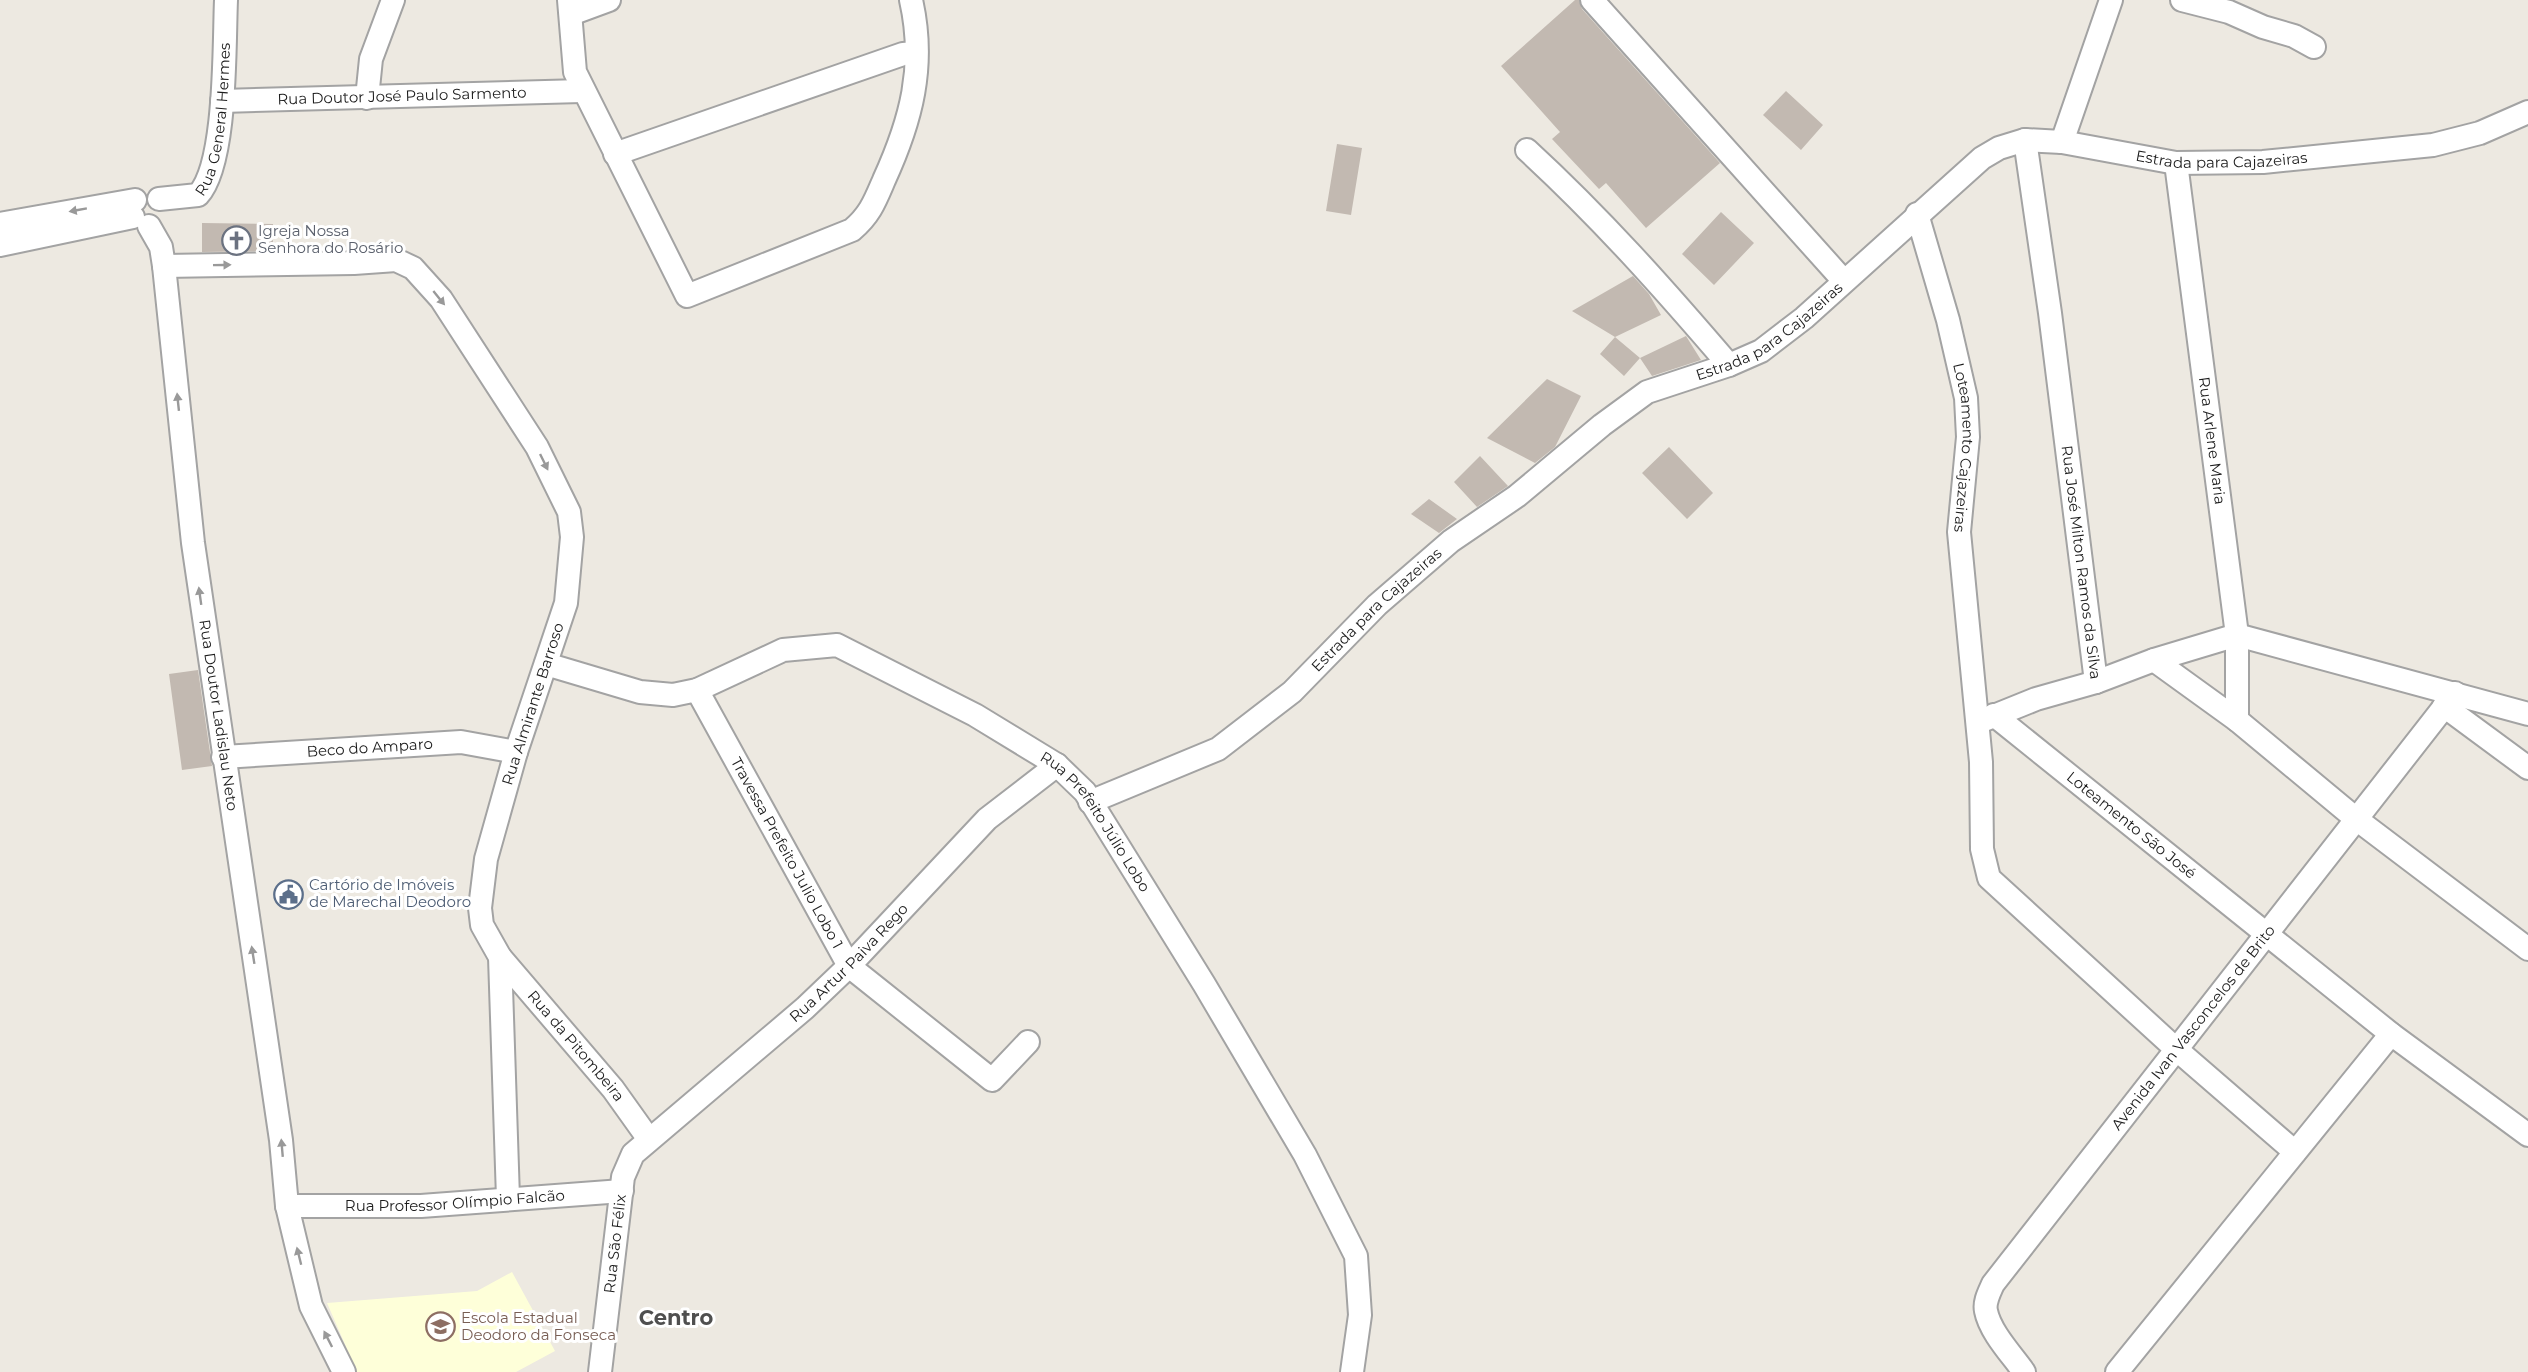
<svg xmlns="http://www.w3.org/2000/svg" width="2528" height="1372" font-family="Montserrat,sans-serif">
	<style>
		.education { fill: #feffd9 }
		.building { fill: #c2b9b1 }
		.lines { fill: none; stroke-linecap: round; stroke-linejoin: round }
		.street-casing { stroke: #a3a3a3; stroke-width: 26 }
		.street { stroke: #fff; stroke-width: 22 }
		.oneway { fill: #999 }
		.labels { text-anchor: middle; stroke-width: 6; stroke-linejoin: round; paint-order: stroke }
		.street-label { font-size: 15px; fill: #1c1c1c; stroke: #fff }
		.worship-label { font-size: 15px; fill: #5b616d; stroke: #fff; text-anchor: start }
		.service-label { font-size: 15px; fill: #4e5e75; stroke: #fff; text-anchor: start }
		.education-label { font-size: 15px; fill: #785e54; stroke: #fff; text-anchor: start }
		.district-label { font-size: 21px; font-weight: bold; fill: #4f4f4f; stroke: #fff }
	</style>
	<rect width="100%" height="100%" fill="#ede9e1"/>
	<path class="education" d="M512 1272 555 1351 516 1372H357L327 1303 477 1291Z"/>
	<path class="building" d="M1575 0H1579L1582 9 1720 163 1646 228 1606 183 1599 189 1552 139 1560 132 1501 66Z
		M1786 91 1823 125 1801 150 1763 115Z
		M1337 144 1362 148 1351 215 1326 211Z
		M1721 212 1754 243 1714 285 1682 254Z
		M202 223 273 224V251L202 252Z
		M1633 276 1649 294 1661 315 1615 337 1572 311Z
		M1686 336 1701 360 1652 376 1640 358Z
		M1615 337 1640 358 1624 376 1600 354Z
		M1547 379 1581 396 1555 447 1535 463 1487 438Z
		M1669 447 1713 493 1687 519 1642 473Z
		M1480 456 1508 486 1477 507 1454 482Z
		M1429 499 1457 519 1439 533 1411 514Z
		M198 670 212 766 182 770 169 674Z"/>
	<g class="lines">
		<defs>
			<g id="street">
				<path d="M569 0 575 72 687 296 852 230C870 215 875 201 884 180 911 121 926 66 911 0"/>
				<path d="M1592 0 1843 280"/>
				<path d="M2182 0 2229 12 2263 27 2294 36 2314 47"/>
				<path d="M571 14 609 0"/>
				<path d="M367 98 371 59 393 0"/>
				<path id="s1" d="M222 101 582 91"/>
				<path id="s2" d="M2025 140 2050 313 2096 682 2154 660 2237 635 2528 714"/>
				<path d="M2062 142 2111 0"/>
				<path d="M1527 150C1601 218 1664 289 1729 365"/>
				<path d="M615 154 903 54 916 53"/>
				<path id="s3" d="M2176 163 2237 635V720"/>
				<path id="s4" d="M159 199 198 195C227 164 224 44 226 0"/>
				<path id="s5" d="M1917 214 1948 320 1966 398 1968 437 1959 532 1981 762 1982 849 1989 878 2176 1049 2295 1152"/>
				<path d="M0 224 135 200"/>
				<path id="s6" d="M149 226 161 247 164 266 193 543 281 1140 287 1206 311 1306 344 1372"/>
				<path d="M0 245 133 217"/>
				<path d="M164 266 354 263 396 260 413 268 441 299 537 447 569 512 572 537 566 603 516 752 486 859 480 908 482 925 500 957 508 1198"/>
				<path d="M2154 660 2237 720 2355 818 2528 949"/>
				<path id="s7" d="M546 664 640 692 673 695 697 690 783 650 837 645 975 715 1057 765 1085 792 1204 984 1305 1155 1356 1256 1360 1315 1352 1372"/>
				<path id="s8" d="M697 690 849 966 992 1080 1028 1042"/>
				<path d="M2444 706 2528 768"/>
				<path id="s9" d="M1994 715 2391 1034 2528 1135"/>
				<path d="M1984 720 2036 699 2096 682"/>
				<path id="s10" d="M223 757 461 742 516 752"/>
				<path id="s11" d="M1090 802 1218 749 1292 692 1377 605 1451 541 1517 496 1602 425 1647 392 1729 365 1761 351 1804 318 1982 158 1999 148 2025 140 2062 142 2176 163 2263 162 2433 145 2480 133 2528 112"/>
				<path id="s12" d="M500 957 613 1089 648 1138"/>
				<path id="s13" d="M287 1206H421L622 1191"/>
				<path id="s14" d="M600 1372 623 1177 633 1154 805 1008 849 966 987 819 1057 765"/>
				<path id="s15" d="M2024 1372C2012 1355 1990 1332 1986 1311 1984 1302 1989 1293 1993 1284L2455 693"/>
				<path d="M2117 1372 2391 1034"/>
			</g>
		</defs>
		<use href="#street" class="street-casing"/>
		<use href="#street" class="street"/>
	</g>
	<defs><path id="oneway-solid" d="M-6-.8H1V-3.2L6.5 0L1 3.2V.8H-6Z" transform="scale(1.5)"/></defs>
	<g class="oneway">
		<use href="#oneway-solid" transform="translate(78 210) rotate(170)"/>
		<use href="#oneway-solid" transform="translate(222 265) rotate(-1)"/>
		<use href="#oneway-solid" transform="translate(439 298) rotate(51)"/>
		<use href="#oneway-solid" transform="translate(178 402) rotate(-96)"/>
		<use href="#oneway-solid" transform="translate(544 462) rotate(64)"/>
		<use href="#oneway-solid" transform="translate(200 596) rotate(-98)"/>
		<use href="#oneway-solid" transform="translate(253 955) rotate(-99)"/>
		<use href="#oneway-solid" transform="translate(282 1148) rotate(-95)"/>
		<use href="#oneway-solid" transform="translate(299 1256) rotate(-104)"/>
		<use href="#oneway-solid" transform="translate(328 1339) rotate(-117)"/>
	</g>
	<defs>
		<symbol id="church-ring" viewBox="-11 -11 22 22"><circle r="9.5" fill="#fff" stroke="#6b7280" stroke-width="1.5"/><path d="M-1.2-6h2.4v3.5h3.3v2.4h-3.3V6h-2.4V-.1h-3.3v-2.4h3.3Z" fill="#6b7280"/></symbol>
		<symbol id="civic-ring" viewBox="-11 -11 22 22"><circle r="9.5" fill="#fff" stroke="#5c6f8a" stroke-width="1.5"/><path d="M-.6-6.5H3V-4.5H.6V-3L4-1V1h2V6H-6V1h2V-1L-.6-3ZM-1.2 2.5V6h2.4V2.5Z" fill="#5c6f8a"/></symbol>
		<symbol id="school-ring" viewBox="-11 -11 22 22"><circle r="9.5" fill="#fff" stroke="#8d6e63" stroke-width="1.5"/><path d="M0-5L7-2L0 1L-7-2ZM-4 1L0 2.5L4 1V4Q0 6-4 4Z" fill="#8d6e63"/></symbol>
	</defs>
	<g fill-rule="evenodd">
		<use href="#church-ring" x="220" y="224" width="33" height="33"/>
		<use href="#civic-ring" x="272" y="878" width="33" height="33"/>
		<use href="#school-ring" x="424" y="1310" width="33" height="33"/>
	</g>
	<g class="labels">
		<g class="street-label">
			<text dy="5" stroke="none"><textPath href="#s1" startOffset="180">Rua Doutor José Paulo Sarmento</textPath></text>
			<text dy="5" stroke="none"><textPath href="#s4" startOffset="118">Rua General Hermes</textPath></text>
			<text dy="5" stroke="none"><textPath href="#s11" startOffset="1358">Estrada para Cajazeiras</textPath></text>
			<text dy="5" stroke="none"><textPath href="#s11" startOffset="836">Estrada para Cajazeiras</textPath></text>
			<text dy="5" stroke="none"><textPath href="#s3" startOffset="280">Rua Arlene Maria</textPath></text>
			<text dy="5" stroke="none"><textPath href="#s5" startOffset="240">Loteamento Cajazeiras</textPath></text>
			<text dy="5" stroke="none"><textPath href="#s2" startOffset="426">Rua José Milton Ramos da Silva</textPath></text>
			<text dy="5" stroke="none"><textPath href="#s11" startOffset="350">Estrada para Cajazeiras</textPath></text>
			<text transform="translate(533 704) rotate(-72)" y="5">Rua Almirante Barroso</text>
			<text dy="5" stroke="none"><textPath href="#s6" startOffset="496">Rua Doutor Ladislau Neto</textPath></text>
			<text dy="5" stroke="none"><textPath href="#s10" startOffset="147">Beco do Amparo</textPath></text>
			<text dy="5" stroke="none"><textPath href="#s7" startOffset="624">Rua Prefeito Júlio Lobo</textPath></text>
			<text dy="5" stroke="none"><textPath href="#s9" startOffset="176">Loteamento São José</textPath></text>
			<text dy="5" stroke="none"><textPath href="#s8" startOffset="186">Travessa Prefeito Julio Lobo 1</textPath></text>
			<text dy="5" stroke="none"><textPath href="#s14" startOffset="510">Rua Artur Paiva Rego</textPath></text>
			<text dy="5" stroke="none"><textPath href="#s15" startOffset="426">Avenida Ivan Vasconcelos de Brito</textPath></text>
			<text dy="5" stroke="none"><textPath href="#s12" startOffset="117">Rua da Pitombeira</textPath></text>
			<text dy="5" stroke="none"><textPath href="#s13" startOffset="168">Rua Professor Olímpio Falcão</textPath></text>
			<text dy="5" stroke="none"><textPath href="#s14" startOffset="129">Rua São Félix</textPath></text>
		</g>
		<g class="worship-label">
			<text x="258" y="236">Igreja Nossa<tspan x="258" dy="17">Senhora do Rosário</tspan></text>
		</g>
		<g class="service-label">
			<text x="309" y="890">Cartório de Imóveis<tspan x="309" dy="17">de Marechal Deodoro</tspan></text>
		</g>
		<g class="education-label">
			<text x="461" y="1323">Escola Estadual<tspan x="461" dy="17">Deodoro da Fonseca</tspan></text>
		</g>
		<g class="district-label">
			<text x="676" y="1325">Centro</text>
		</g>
	</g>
</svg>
